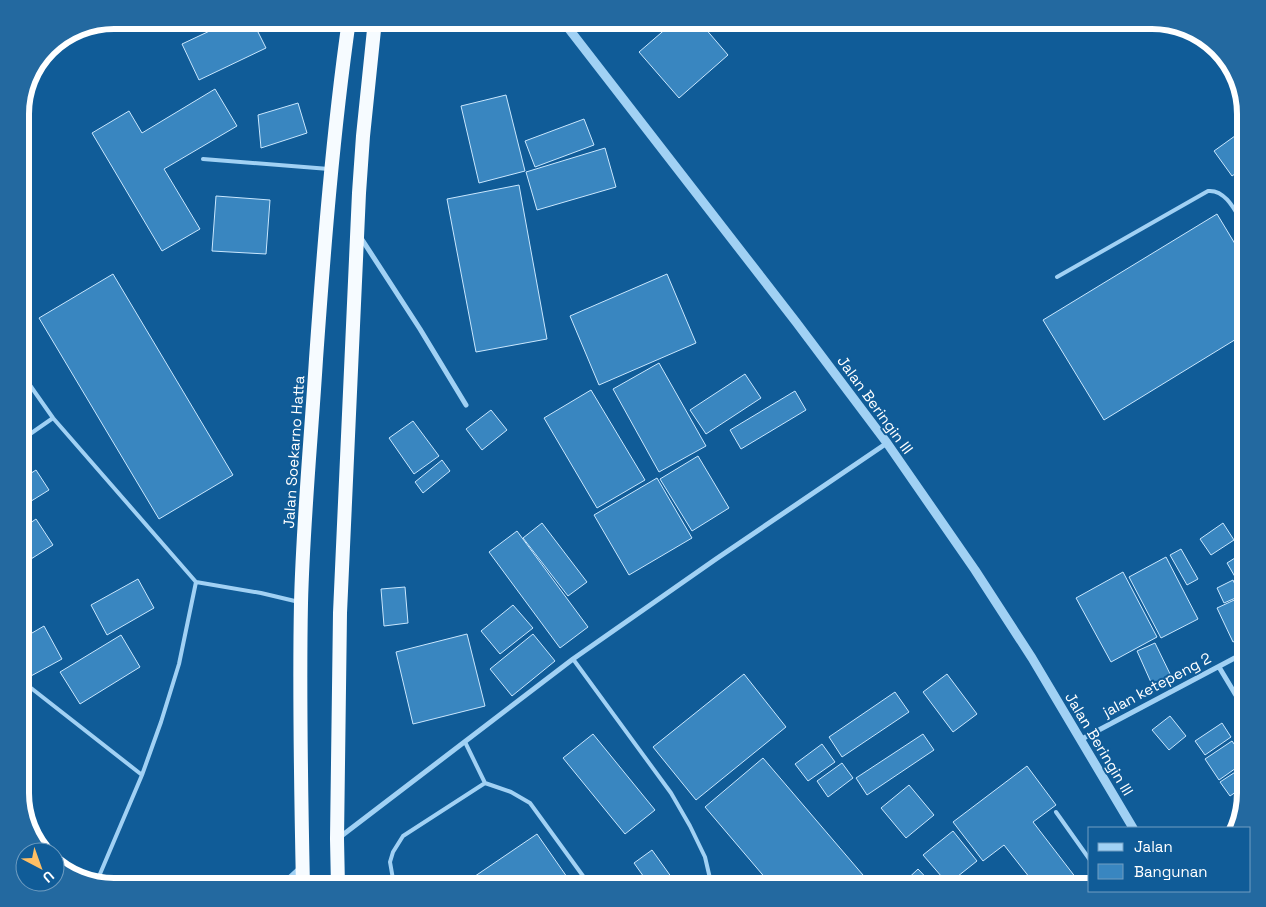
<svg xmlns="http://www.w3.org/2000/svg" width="1266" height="907" font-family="'Space Grotesk',sans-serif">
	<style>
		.building { fill: #3986c0; stroke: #c9e7fe }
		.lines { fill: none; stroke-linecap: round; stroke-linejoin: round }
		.service { stroke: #a1d1f4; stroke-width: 4 }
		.minor { stroke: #a1d1f4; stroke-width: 5 }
		.tertiary { stroke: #a1d1f4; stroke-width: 9 }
		.trunk { stroke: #f6fbff; stroke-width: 14 }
		.labels { text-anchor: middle; stroke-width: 4; stroke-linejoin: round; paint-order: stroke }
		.street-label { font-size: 15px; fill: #fff; stroke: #105c98 }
		.rim { fill: none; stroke: #fff; stroke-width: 6 }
	</style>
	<rect width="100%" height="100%" fill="#105c98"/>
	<path class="building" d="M233 20H252L266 48 199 80 182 44Z
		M676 20H698L728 55 679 98 639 52Z
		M215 89 237 126 164 169 200 229 162 251 92 133 129 111 142 133Z
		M506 95 525 171 479 183 461 106Z
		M298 103 307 133 261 148 258 115Z
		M584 119 594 145 535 167 525 141Z
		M1246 128V166L1232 176 1214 151Z
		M605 148 616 187 537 210 526 172Z
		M519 185 547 339 476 352 447 199Z
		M216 196 270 200 266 254 212 251Z
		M1246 197V219L1236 204Z
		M1217 214 1246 262V333L1104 420 1043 320Z
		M113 274 233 475 159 519 39 318Z
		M667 274 696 343 599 385 570 316Z
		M659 363 706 446 659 472 613 389Z
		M745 374 761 398 706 434 690 410Z
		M591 390 645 480 597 508 544 418Z
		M795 391 806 410 741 449 730 430Z
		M491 410 507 430 482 450 466 429Z
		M413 421 439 456 414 474 389 438Z
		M698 456 729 508 692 531 660 479Z
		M442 460 450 471 423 493 415 482Z
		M36 470 49 490 20 508V480Z
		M657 478 692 538 629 575 594 515Z
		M36 519 53 545 20 566V530Z
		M542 523 587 582 568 596 523 538Z
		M1223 523 1234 540 1211 555 1200 539Z
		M517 531 588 627 560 648 489 552Z
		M1181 549 1198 579 1187 585 1170 555Z
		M1246 551V593L1245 594 1227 563Z
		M1166 557 1198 619 1161 638 1129 577Z
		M1123 572 1157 637 1111 662 1076 598Z
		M138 579 154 608 107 635 91 605Z
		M1233 580 1240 596 1224 603 1217 588Z
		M405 587 408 623 384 626 381 589Z
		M1243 596 1246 604V636L1233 642 1217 608Z
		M513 605 533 628 500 654 481 631Z
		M44 626 62 659 20 682V640Z
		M467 634 485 706 413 724 396 652Z
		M533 634 555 661 512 696 490 669Z
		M121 635 140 667 80 704 60 672Z
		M1155 643 1173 680 1154 689 1137 651Z
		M744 674 786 727 696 800 653 747Z
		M947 674 977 714 953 732 923 692Z
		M895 692 909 712 842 757 829 737Z
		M1170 716 1186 736 1169 750 1152 730Z
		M1222 723 1231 737 1205 755 1195 741Z
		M593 734 655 810 625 834 563 758Z
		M923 734 934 750 867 795 856 778Z
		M1232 741 1246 761 1219 780 1205 759Z
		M822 744 835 762 808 781 795 764Z
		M763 758 863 875 848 887H773L705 807Z
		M842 763 853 778 828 797 817 781Z
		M1246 765V785L1230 796 1220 782Z
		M1027 766 1056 805 1033 822 1083 887H1037L1004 845 983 861 953 822Z
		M909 785 934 815 906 838 881 808Z
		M953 831 977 861 948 884 923 855Z
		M537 834 574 887H459Z
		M652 850 677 885 674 887H651L634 863Z
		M918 869 935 887H899Z"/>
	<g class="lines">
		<path class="service" d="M203 159 329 169
			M1057 277 1208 191C1227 189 1237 215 1246 229
			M20 371 53 418
			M20 441 53 418 196 582
			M573 659 671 793 690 826 705 857 712 887
			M31 688 142 775 161 722 179 664 196 582 261 593 299 602
			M465 742 485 783 511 792 530 803 591 887
			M1056 812 1090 860
			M97 881 142 775
			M397 887 393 879 390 862 393 852 403 836 485 783"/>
		<path class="minor" d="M361 238 420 329 466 405
			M1219 667 1246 712
			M1080 740 1246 652
			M340 837 573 659 716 559 887 443
			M279 887 301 867"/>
		<path class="tertiary" d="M562 20 796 322 887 443 975 570 1032 658 1133 828"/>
		<path class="trunk" d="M303 887C301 792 299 698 301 603 303 522 311 440 316 359 324 246 333 132 349 20
			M338 887 337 839 340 613 359 193 363 136 375 20"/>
	</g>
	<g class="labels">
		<g class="street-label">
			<text transform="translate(875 405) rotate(54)" y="5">Jalan Beringin III</text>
			<text transform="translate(294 452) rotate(-86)" y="5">Jalan Soekarno Hatta</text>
			<text transform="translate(1157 685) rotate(-28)" y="5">jalan ketepeng 2</text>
			<text transform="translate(1099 744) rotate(59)" y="5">Jalan Beringin III</text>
		</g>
	</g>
	<path d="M0 0H1266V907H0ZM114 29H1152A85 85 0 0 1 1237 114V793A85 85 0 0 1 1152 878H114A85 85 0 0 1 29 793V114A85 85 0 0 1 114 29Z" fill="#2369a0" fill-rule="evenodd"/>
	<path class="rim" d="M114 29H1152A85 85 0 0 1 1237 114V793A85 85 0 0 1 1152 878H114A85 85 0 0 1 29 793V114A85 85 0 0 1 114 29Z"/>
	<rect x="1088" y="827" width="162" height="65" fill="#105c98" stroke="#709dc1"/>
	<rect x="1098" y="843" width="25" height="8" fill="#a1d1f4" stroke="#709dc1"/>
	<text x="1134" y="852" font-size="15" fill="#ffffff">Jalan</text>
	<rect x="1098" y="864" width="25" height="15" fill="#3986c0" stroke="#709dc1"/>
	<text x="1134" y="877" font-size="15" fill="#ffffff">Bangunan</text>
	<g transform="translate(40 867) rotate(139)"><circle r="24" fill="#105c98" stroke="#709dc1"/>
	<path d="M0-4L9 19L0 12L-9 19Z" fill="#ffbf64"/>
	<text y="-8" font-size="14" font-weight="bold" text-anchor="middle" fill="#ffffff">U</text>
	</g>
</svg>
